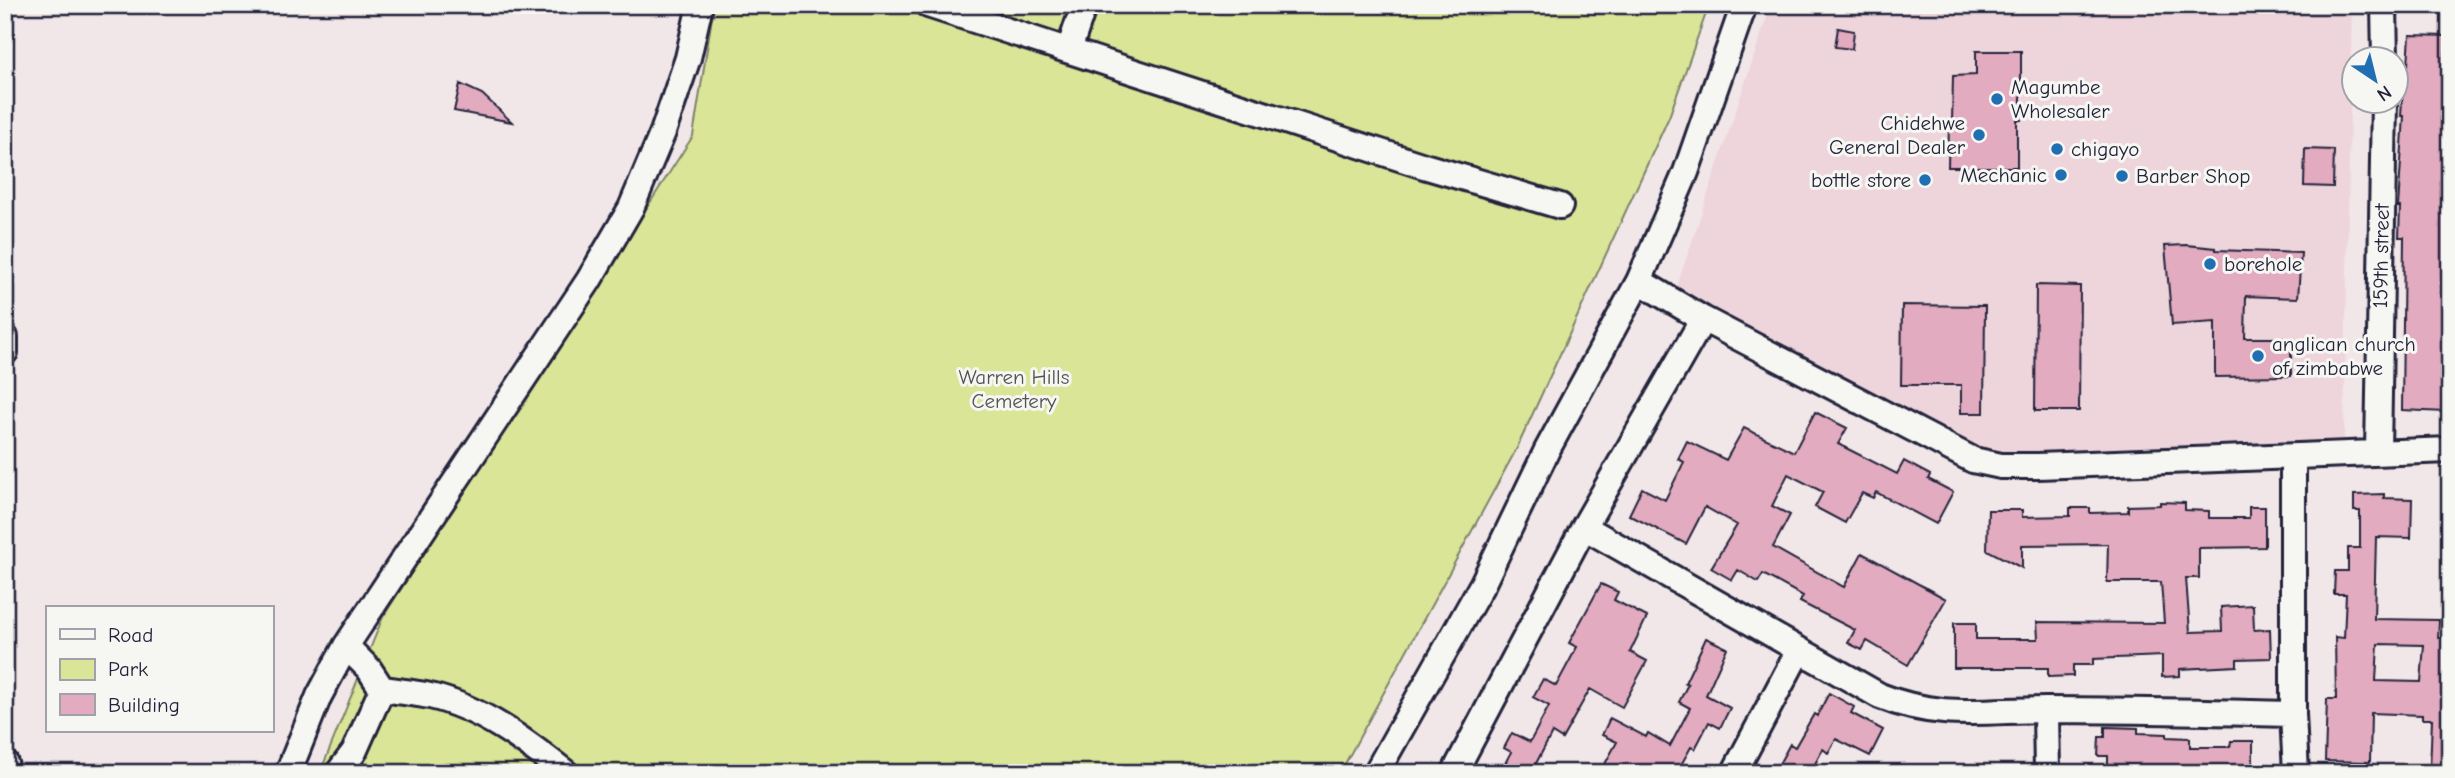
<svg xmlns="http://www.w3.org/2000/svg" width="2455" height="778" font-family="'Comic Neue',sans-serif">
	<style>
		.built { fill: #eed5dc }
		.green { fill: #dae598; stroke: #7e846a; stroke-width: 2 }
		.building { fill: #e3abbf; stroke: #22223b; stroke-width: 2; fill-rule: evenodd }
		.lines { fill: none; stroke-linecap: round; stroke-linejoin: round }
		.minor-casing { stroke: #22223b; stroke-width: 30 }
		.minor { stroke: #f6f6f2; stroke-width: 24 }
		.poi-dot { fill: #1f6fb2; stroke: #f6f6f2; stroke-width: 2.5 }
		.labels { text-anchor: middle; stroke-width: 6; stroke-linejoin: round; paint-order: stroke }
		.poi-label { font-size: 21px; fill: #22223b; stroke: #f6f6f2; text-anchor: start }
		.street-label { font-size: 21px; fill: #22223b; stroke: #f6f6f2 }
		.park-label { font-size: 21px; fill: #505352; stroke: #f6f6f2 }
	</style>
	<rect width="100%" height="100%" fill="#f2e7e8"/>
	<filter id="ink" filterUnits="userSpaceOnUse"><feTurbulence type="fractalNoise" baseFrequency=".0143" numOctaves="2"/><feDisplacementMap in="SourceGraphic" scale="14" xChannelSelector="R" yChannelSelector="G"/><feConvolveMatrix kernelMatrix="1 2 1 2 8 2 1 2 1" color-interpolation-filters="sRGB"/></filter>
	<g filter="url(#ink)">
		<path class="built" d="M1771 5H2352L2344 440 1988 462 1707 323 1677 286Z"/>
		<path class="green" d="M714 5H1709L1669 117 1517 448 1340 773H320L383 617 693 136Z"/>
		<path class="building" d="M1838 28 1854 31 1852 49 1835 47Z
			M2410 35 2447 36 2442 96H2446L2443 155H2446L2444 188H2448L2444 353H2447L2446 412 2402 410 2404 237H2399L2400 207H2398L2404 116H2401L2403 86H2400L2401 65H2408Z
			M1976 51H2021V120H2017V167H1948L1949 123H1952L1953 76 1976 75Z
			M460 84 482 94 512 122 454 111Z
			M2305 149 2334 150 2333 187 2304 186Z
			M2186 245 2216 248V250L2301 253 2298 298 2246 296 2245 338H2291V376L2215 377V322L2172 325 2165 246Z
			M2036 285 2080 286 2079 411H2035Z
			M1902 305 1985 306 1984 413H1961V385H1901Z
			M1815 412 1847 428 1838 444 1897 474 1904 461 1930 475 1928 479 1953 492 1936 524 1876 492 1873 498 1862 493 1845 523 1815 507 1823 492 1788 474 1772 506 1790 515 1773 547 1844 587 1862 553 1946 599 1908 665 1867 641 1862 650 1848 643 1855 630 1800 602 1803 596 1763 574 1758 582 1738 570 1732 580 1711 568 1737 525 1705 507 1686 544 1629 515 1642 488 1665 500 1684 462 1678 459 1687 441 1726 460 1744 428 1794 452Z
			M2384 494V498L2412 499 2411 538 2376 537 2374 619 2439 620 2438 638H2450V771H2430L2432 719H2422V715L2371 713 2370 762 2325 761 2327 699H2336L2335 637 2344 638 2346 594H2334L2335 571H2348V548H2360V511H2354V495ZM2378 644 2424 645 2421 682 2376 681Z
			M2160 502 2185 503V510L2209 511V518H2249V507H2265V547L2199 548V578H2186L2190 632 2222 631 2221 607 2253 605 2254 630 2270 629 2271 658 2237 659V666L2180 669V676L2162 677V656L2093 659V665H2073V676L2048 677V668H1954V623H1976V639H2038L2037 622 2164 623 2161 582H2107L2108 544 2022 545V568L1987 550 1988 510H2022V517L2070 516V508H2090V513L2128 512V506L2160 505Z
			M1601 584 1618 592 1614 600 1647 617 1630 652 1647 661 1622 707 1590 689 1562 739 1552 733 1531 773H1500L1511 752 1504 748 1512 733 1530 742 1549 706 1533 697 1543 679 1556 686 1577 647 1569 643Z
			M1706 638 1727 648 1706 695 1730 708 1720 728 1709 722 1695 749 1691 747 1677 772 1667 767 1664 773H1600L1617 742 1602 735 1610 718 1646 737 1648 733 1670 746 1690 708 1679 702 1688 684 1685 683Z
			M1829 693 1854 707 1851 713 1883 730 1870 756 1836 739 1828 753 1823 749 1810 773H1774L1790 744 1795 747 1814 714 1817 716Z
			M2105 727 2138 728V733L2167 734V737L2190 738V747H2230L2231 741H2253V773H2108V756H2098L2099 737H2105Z"/>
		<g class="lines">
			<defs>
				<path id="minor" d="M928 5 1424 166 1560 206
					M2384 5 2385 60
					M1069 50 1084 5
					M1639 281 1703 319 1973 460 2001 466H2038L2450 450
					M5 337V352
					M2378 452 2384 102
					M2293 457V714L2296 773
					M1584 527 1880 696C1939 720 1987 710 2048 710 2130 710 2211 712 2293 714
					M382 689C398 691 414 693 430 696 482 708 525 741 566 773
					M2046 710 2047 773
					M5 763 7 773
					M288 773 319 696 346 646 589 280 631 208 663 132 688 58 700 5
					M338 773 354 752 382 689 369 669 346 646
					M1376 773 1483 583 1547 450 1639 281 1686 172 1744 5
					M1454 773 1584 527 1703 319
					M1734 773 1799 650"/>
			</defs>
			<use href="#minor" class="minor-casing"/>
			<use href="#minor" class="minor"/>
		</g>
	</g>
	<g class="poi-dot">
		<circle cx="1997" cy="99" r="7"/>
		<circle cx="1979" cy="135" r="7"/>
		<circle cx="2057" cy="149" r="7"/>
		<circle cx="2061" cy="175" r="7"/>
		<circle cx="2122" cy="176" r="7"/>
		<circle cx="1925" cy="180" r="7"/>
		<circle cx="2210" cy="264" r="7"/>
		<circle cx="2258" cy="356" r="7"/>
	</g>
	<g class="labels">
		<g class="poi-label">
			<text x="2011" y="94">Magumbe<tspan x="2011" dy="24">Wholesaler</tspan></text>
			<text x="1965" y="130" text-anchor="end">Chidehwe<tspan x="1965" dy="24">General Dealer</tspan></text>
			<text x="2071" y="156">chigayo</text>
			<text x="2047" y="182" text-anchor="end">Mechanic</text>
			<text x="2136" y="183">Barber Shop</text>
			<text x="1911" y="187" text-anchor="end">bottle store</text>
			<text x="2224" y="271">borehole</text>
			<text x="2272" y="351">anglican church<tspan x="2272" dy="24">of zimbabwe</tspan></text>
		</g>
		<g class="street-label">
			<text transform="translate(2381 256) rotate(-89)" y="7">159th street</text>
		</g>
		<g class="park-label">
			<text x="1014" y="384">Warren Hills<tspan x="1014" dy="24">Cemetery</tspan></text>
		</g>
	</g>
	<rect width="2455" height="778" fill="none" stroke="#f6f6f2" stroke-width="28"/>
	<rect x="14" y="14" width="2427" height="750" fill="none" stroke="#22223b" stroke-width="2.5" filter="url(#ink)"/>
	<rect x="46" y="606" width="228" height="126" fill="#f6f6f2" stroke="#a1a1a9" stroke-width="2"/>
	<rect x="60" y="629" width="35" height="10" fill="#f6f6f2" stroke="#a1a1a9" stroke-width="2"/>
	<text x="108" y="642" font-size="21" fill="#22223b">Road</text>
	<rect x="60" y="659" width="35" height="21" fill="#dae598" stroke="#a1a1a9" stroke-width="2"/>
	<text x="108" y="676" font-size="21" fill="#22223b">Park</text>
	<rect x="60" y="694" width="35" height="21" fill="#e3abbf" stroke="#a1a1a9" stroke-width="2"/>
	<text x="108" y="712" font-size="21" fill="#22223b">Building</text>
	<g transform="translate(2375 80) rotate(145)"><circle r="33" fill="#f6f6f2" stroke="#a1a1a9" stroke-width="2"/>
	<path d="M0-5L12 26L0 18L-12 26Z" fill="#1f6fb2"/>
	<text y="-10" font-size="19" font-weight="bold" text-anchor="middle" fill="#22223b">N</text>
	</g>
</svg>
